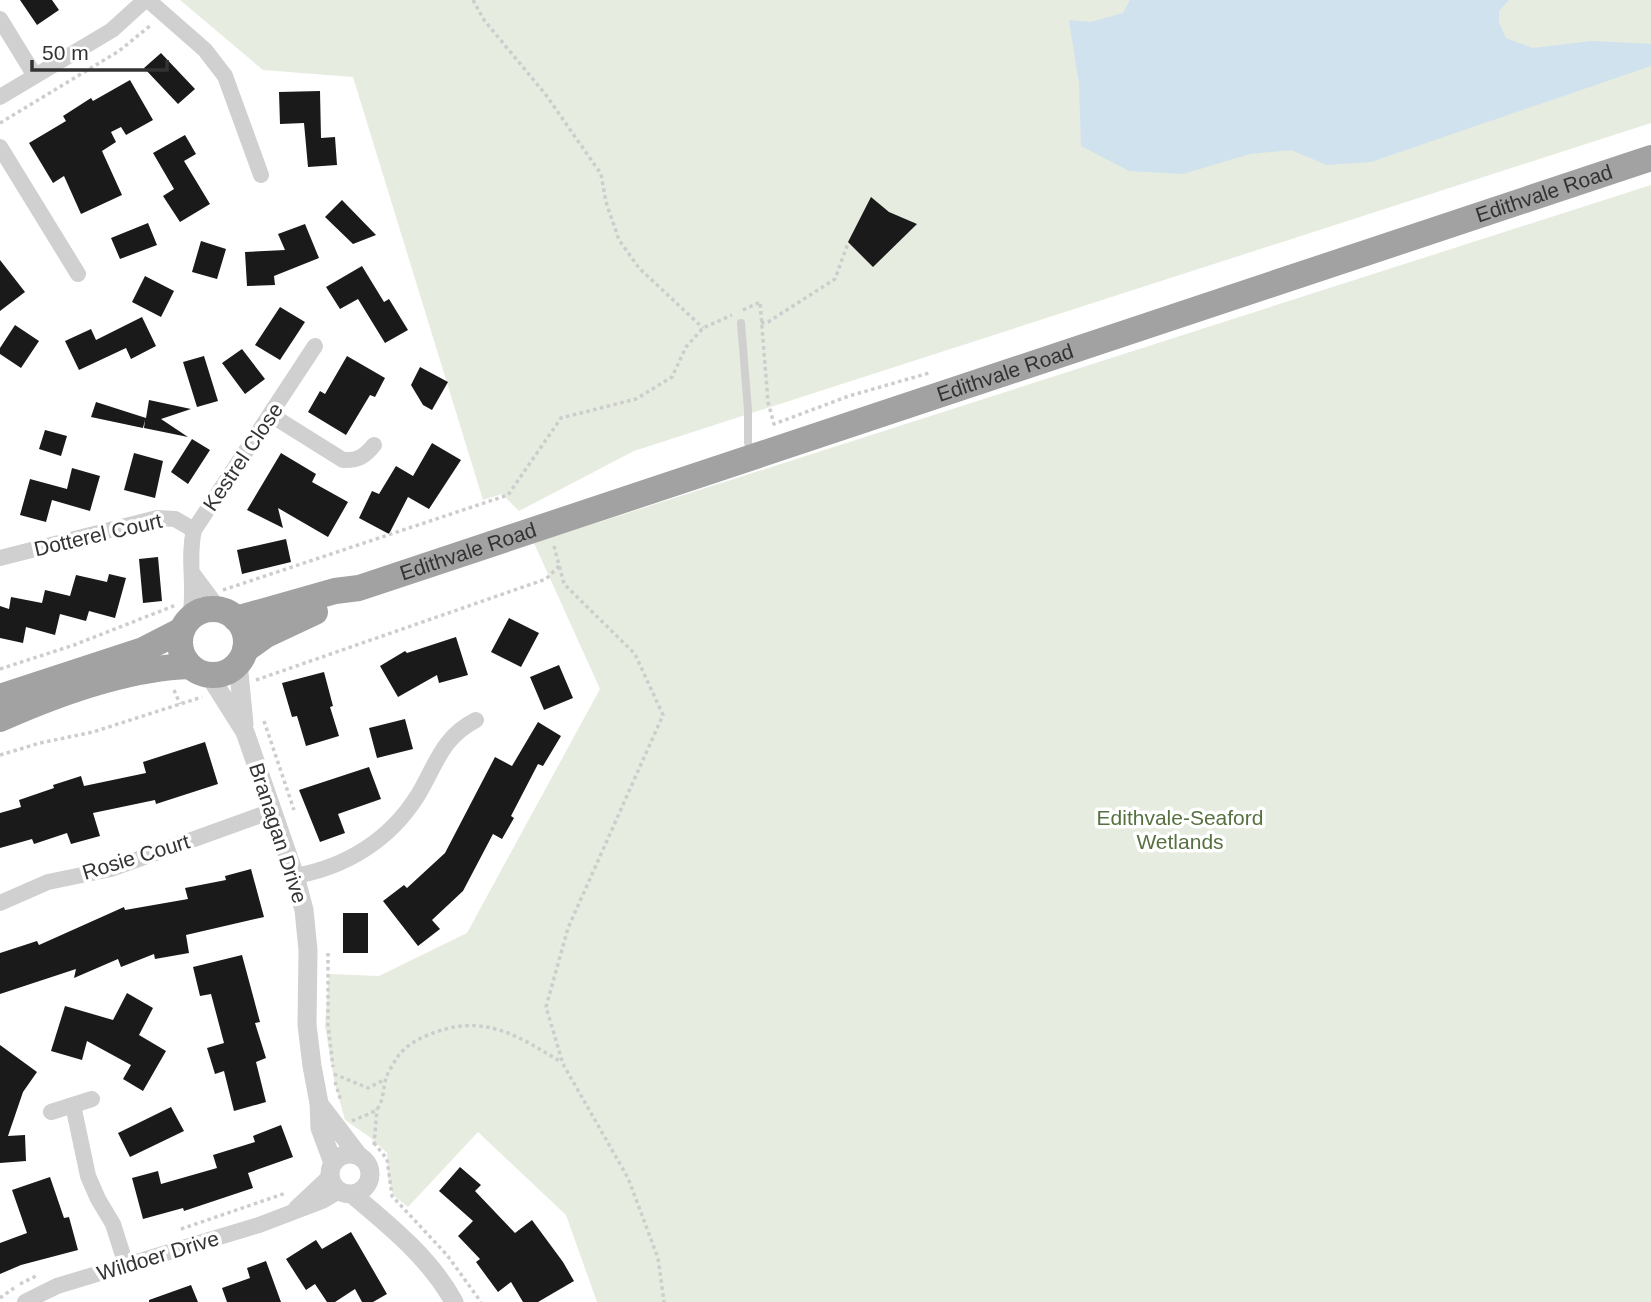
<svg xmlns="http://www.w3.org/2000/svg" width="1651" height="1302" font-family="Helvetica,sans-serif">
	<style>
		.green { fill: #e6ecdf }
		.water { fill: #cfe2ee }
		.building { fill: #1a1a1a }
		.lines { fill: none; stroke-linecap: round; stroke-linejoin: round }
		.path { stroke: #cdcdcd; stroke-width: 3.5; stroke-dasharray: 3.5 3.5; stroke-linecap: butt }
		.service { stroke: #d0d0d0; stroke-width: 8 }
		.minor { stroke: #d0d0d0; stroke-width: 16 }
		.tertiary { stroke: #d0d0d0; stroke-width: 19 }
		.trunk { stroke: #a2a2a2; stroke-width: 26 }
		.labels { text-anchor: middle; stroke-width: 7; stroke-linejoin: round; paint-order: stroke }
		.street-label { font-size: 21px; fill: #333; stroke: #fff }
		.park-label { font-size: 21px; fill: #56703f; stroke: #fff }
	</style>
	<rect width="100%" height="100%" fill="#fff"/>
	<path class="green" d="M180 0H1651V123L634 451 519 511 502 494 483 500 353 77 263 70Z
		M1651 185V1302H597L566 1215 478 1132 408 1207 393 1195 388 1177 387 1153 371 1138 345 1120 334 1080 325 1026 329 974 379 976 467 933 600 689 534 543Z"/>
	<path class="water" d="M1130 0H1509L1499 11V22L1506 38 1533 48 1592 41 1651 44V66L1371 162 1327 165 1291 150 1250 154 1183 174 1129 171 1081 146 1079 84 1069 20 1091 22 1123 13Z"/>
	<path class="building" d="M20 0H52L59 10 37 25Z
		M161 53 195 89 178 104 144 68Z
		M130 80 153 120 126 135 121 127 111 132 116 142 102 151 122 195 81 214 64 176 53 183 29 143 66 121 63 116 91 98 93 101Z
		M320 91 321 138 335 137 337 165 308 167 304 123 280 124 279 92Z
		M185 135 196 154 184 161 210 204 180 222 163 196 174 189 153 153Z
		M871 197 889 212 917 224 873 267 848 242Z
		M342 200 376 235 353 244 325 217Z
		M148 223 157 245 120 259 111 238Z
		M305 224 319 258 274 276 275 285 247 286 245 252 285 250 278 234Z
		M201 241 226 249 217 279 192 272Z
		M0 260 25 292 0 311Z
		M362 266 384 302 389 299 408 330 385 343 358 299 340 309 326 287Z
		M145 276 174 291 161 317 132 302Z
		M280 307 305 322 280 360 255 345Z
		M142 317 156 346 131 359 126 348 79 370 65 341 91 329 96 340Z
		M15 325 39 341 21 368 0 354V348Z
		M242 349 265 379 245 394 222 363Z
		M204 356 218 401 197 407 183 362Z
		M347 356 385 378 375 397 370 395 346 435 308 412 320 391 325 394Z
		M420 367 448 382 432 410 423 405 411 385Z
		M149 400 191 409 161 419 188 437 144 428 145 420 143 428 91 417 96 402 146 418Z
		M45 430 67 436 61 456 39 449Z
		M192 439 210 450 188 484 171 472Z
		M432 443 461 460 429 509 408 497 389 534 359 518 372 491 379 494 396 466 413 476Z
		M134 453 163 461 155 498 124 490Z
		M281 453 316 474 312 482 348 502 328 537 278 508 283 528 247 510Z
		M72 468 100 476 90 511 52 500 46 522 20 515 30 479 67 489Z
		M286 539 291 562 242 574 237 550Z
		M158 557 162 601 143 603 139 559Z
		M109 574 126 578 115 618 89 611 86 621 60 614 55 635 26 627 23 643 0 638V606L9 609 11 597 42 603 45 590 70 596 76 575 107 582Z
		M509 618 539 633 521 667 491 652Z
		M456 637 468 675 439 683 437 675 398 697 380 666 405 651 407 653Z
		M559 665 573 698 544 710 530 677Z
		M324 672 333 706 330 707 339 736 306 746 297 716 292 717 282 683Z
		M405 719 413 749 377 758 369 728Z
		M538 722 561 736 543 766 538 764 511 816 514 818 502 839 493 834 463 891 432 920 440 929 418 946 383 901 404 885 407 888 445 853 495 757 512 766Z
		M205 742 218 784 156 804 155 800 93 813 100 836 71 844 67 833 34 844 32 839 0 848V813L21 807 19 800 54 788 53 785 81 776 84 786 146 773 143 762Z
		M369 767 381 799 338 814 345 833 320 842 299 790Z
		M251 869 264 917 186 935 189 953 155 959 154 954 121 967 118 959 74 978 76 969 0 994V953L37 941 39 945 124 907 125 910 188 899 185 888 226 880 225 876Z
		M343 913H368V953H343Z
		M242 955 260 1022 255 1023 266 1058 256 1062 266 1102 234 1111 224 1071 215 1074 207 1048 224 1043 211 994 200 996 193 967Z
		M127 993 153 1008 139 1035 166 1051 143 1091 123 1079 131 1065 87 1041 82 1060 51 1051 65 1006 113 1020Z
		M0 1045 37 1072 23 1092 8 1136 25 1135 26 1161 0 1163Z
		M171 1107 184 1131 130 1157 118 1133Z
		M281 1125 293 1157 248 1173 253 1188 184 1211 183 1208 143 1219 132 1178 158 1171 161 1184 217 1168 213 1155 255 1142 253 1136Z
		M460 1167 481 1185 475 1191 515 1233 532 1220 563 1262 574 1281 538 1302H523L511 1282 498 1292 476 1262 480 1259 458 1236 473 1221 439 1191Z
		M50 1177 64 1218 69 1217 78 1250 21 1265 0 1274V1243L27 1233 12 1190Z
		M351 1232 387 1294 373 1302H362L355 1289 335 1302H327L315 1284 306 1290 286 1259 316 1240 322 1249Z
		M266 1261 281 1302H227L222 1288 250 1278 247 1268Z
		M191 1285 198 1302H149V1300Z"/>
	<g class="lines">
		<path class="path" d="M473 0 484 20 546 95 601 174 606 202 619 240 639 268 703 328
			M0 123 119 51 151 25
			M743 310 760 302 768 402 774 424 849 396 929 373
			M761 323 768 322 835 279 848 243
			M554 546 564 584 635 654 663 715 568 928 546 1007 563 1064 628 1178 658 1258 664 1302
			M223 590 508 495 561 418 636 399 672 377 686 347 703 328 732 315
			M0 669 74 645 176 605
			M256 680 546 579 560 565
			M174 690 180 704
			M264 721 294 810
			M0 755 40 743 93 732 202 697
			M328 953V1024L333 1067
			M334 1074 368 1088 384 1080
			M335 1082 341 1101
			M352 1121C359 1117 372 1114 377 1109 384 1101 383 1087 386 1078 388 1072 393 1065 396 1059 405 1045 421 1037 436 1032 486 1014 520 1037 561 1062
			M374 1143 387 1159 392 1196 447 1255 481 1302
			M374 1145 377 1109
			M181 1229 286 1193
			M20 1284 38 1275
			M0 1298 14 1288"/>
		<path class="service" d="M741 323 748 410V442L750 453"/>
		<path class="minor" d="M148 0 205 50 225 76 261 175
			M0 19 35 76
			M0 97 112 30 145 0
			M0 147 78 274
			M271 415 343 460C358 461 365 456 374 445
			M0 558 157 518 175 519 194 530
			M193 574 219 609
			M190 617C196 588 187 559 194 530L315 346
			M295 876C346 867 390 840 418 795 436 765 442 737 476 720
			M0 903 48 882 111 869 272 811
			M73 1105 88 1176 98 1199 113 1224 126 1265
			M51 1112 92 1099
			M296 1208 330 1176
			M25 1302 57 1286 259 1225 322 1201 339 1191"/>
		<path class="tertiary" d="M238 663 244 724
			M209 675 245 732 295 876 304 910 308 950 307 1025 312 1066 319 1103 320 1128 333 1163
			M319 1104 358 1155
			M330 1174a20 20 0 1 1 40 0a20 20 0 1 1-40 0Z
			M352 1194C390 1226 430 1258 454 1302"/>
		<g class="trunk">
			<circle cx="213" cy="642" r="33"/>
			<path id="s1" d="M236 619 335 591 359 588 1651 158"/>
			<path d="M245 650 266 635 315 612"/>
			<path d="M0 697 143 650 182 630"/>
			<path d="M0 719C56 694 129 668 190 666"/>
		</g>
	</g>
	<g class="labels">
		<g class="street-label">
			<text dy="7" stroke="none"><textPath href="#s1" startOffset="1376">Edithvale Road</textPath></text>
			<text dy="7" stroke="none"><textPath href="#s1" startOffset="808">Edithvale Road</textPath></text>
			<text transform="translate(243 457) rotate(-56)" y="7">Kestrel Close</text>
			<text transform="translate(98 535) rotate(-13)" y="7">Dotterel Court</text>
			<text dy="7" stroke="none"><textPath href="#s1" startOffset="242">Edithvale Road</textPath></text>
			<text transform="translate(278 833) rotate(72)" y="7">Branagan Drive</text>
			<text transform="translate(136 857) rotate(-17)" y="7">Rosie Court</text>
			<text transform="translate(158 1256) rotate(-17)" y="7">Wildoer Drive</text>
		</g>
		<g class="park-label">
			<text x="1180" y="825">Edithvale-Seaford<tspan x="1180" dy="24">Wetlands</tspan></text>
		</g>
	</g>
	<path d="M32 60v10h135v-10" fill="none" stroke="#333333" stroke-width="3.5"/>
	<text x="42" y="60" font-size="21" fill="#333333" stroke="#ffffff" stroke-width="5" paint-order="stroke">50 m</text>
</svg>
